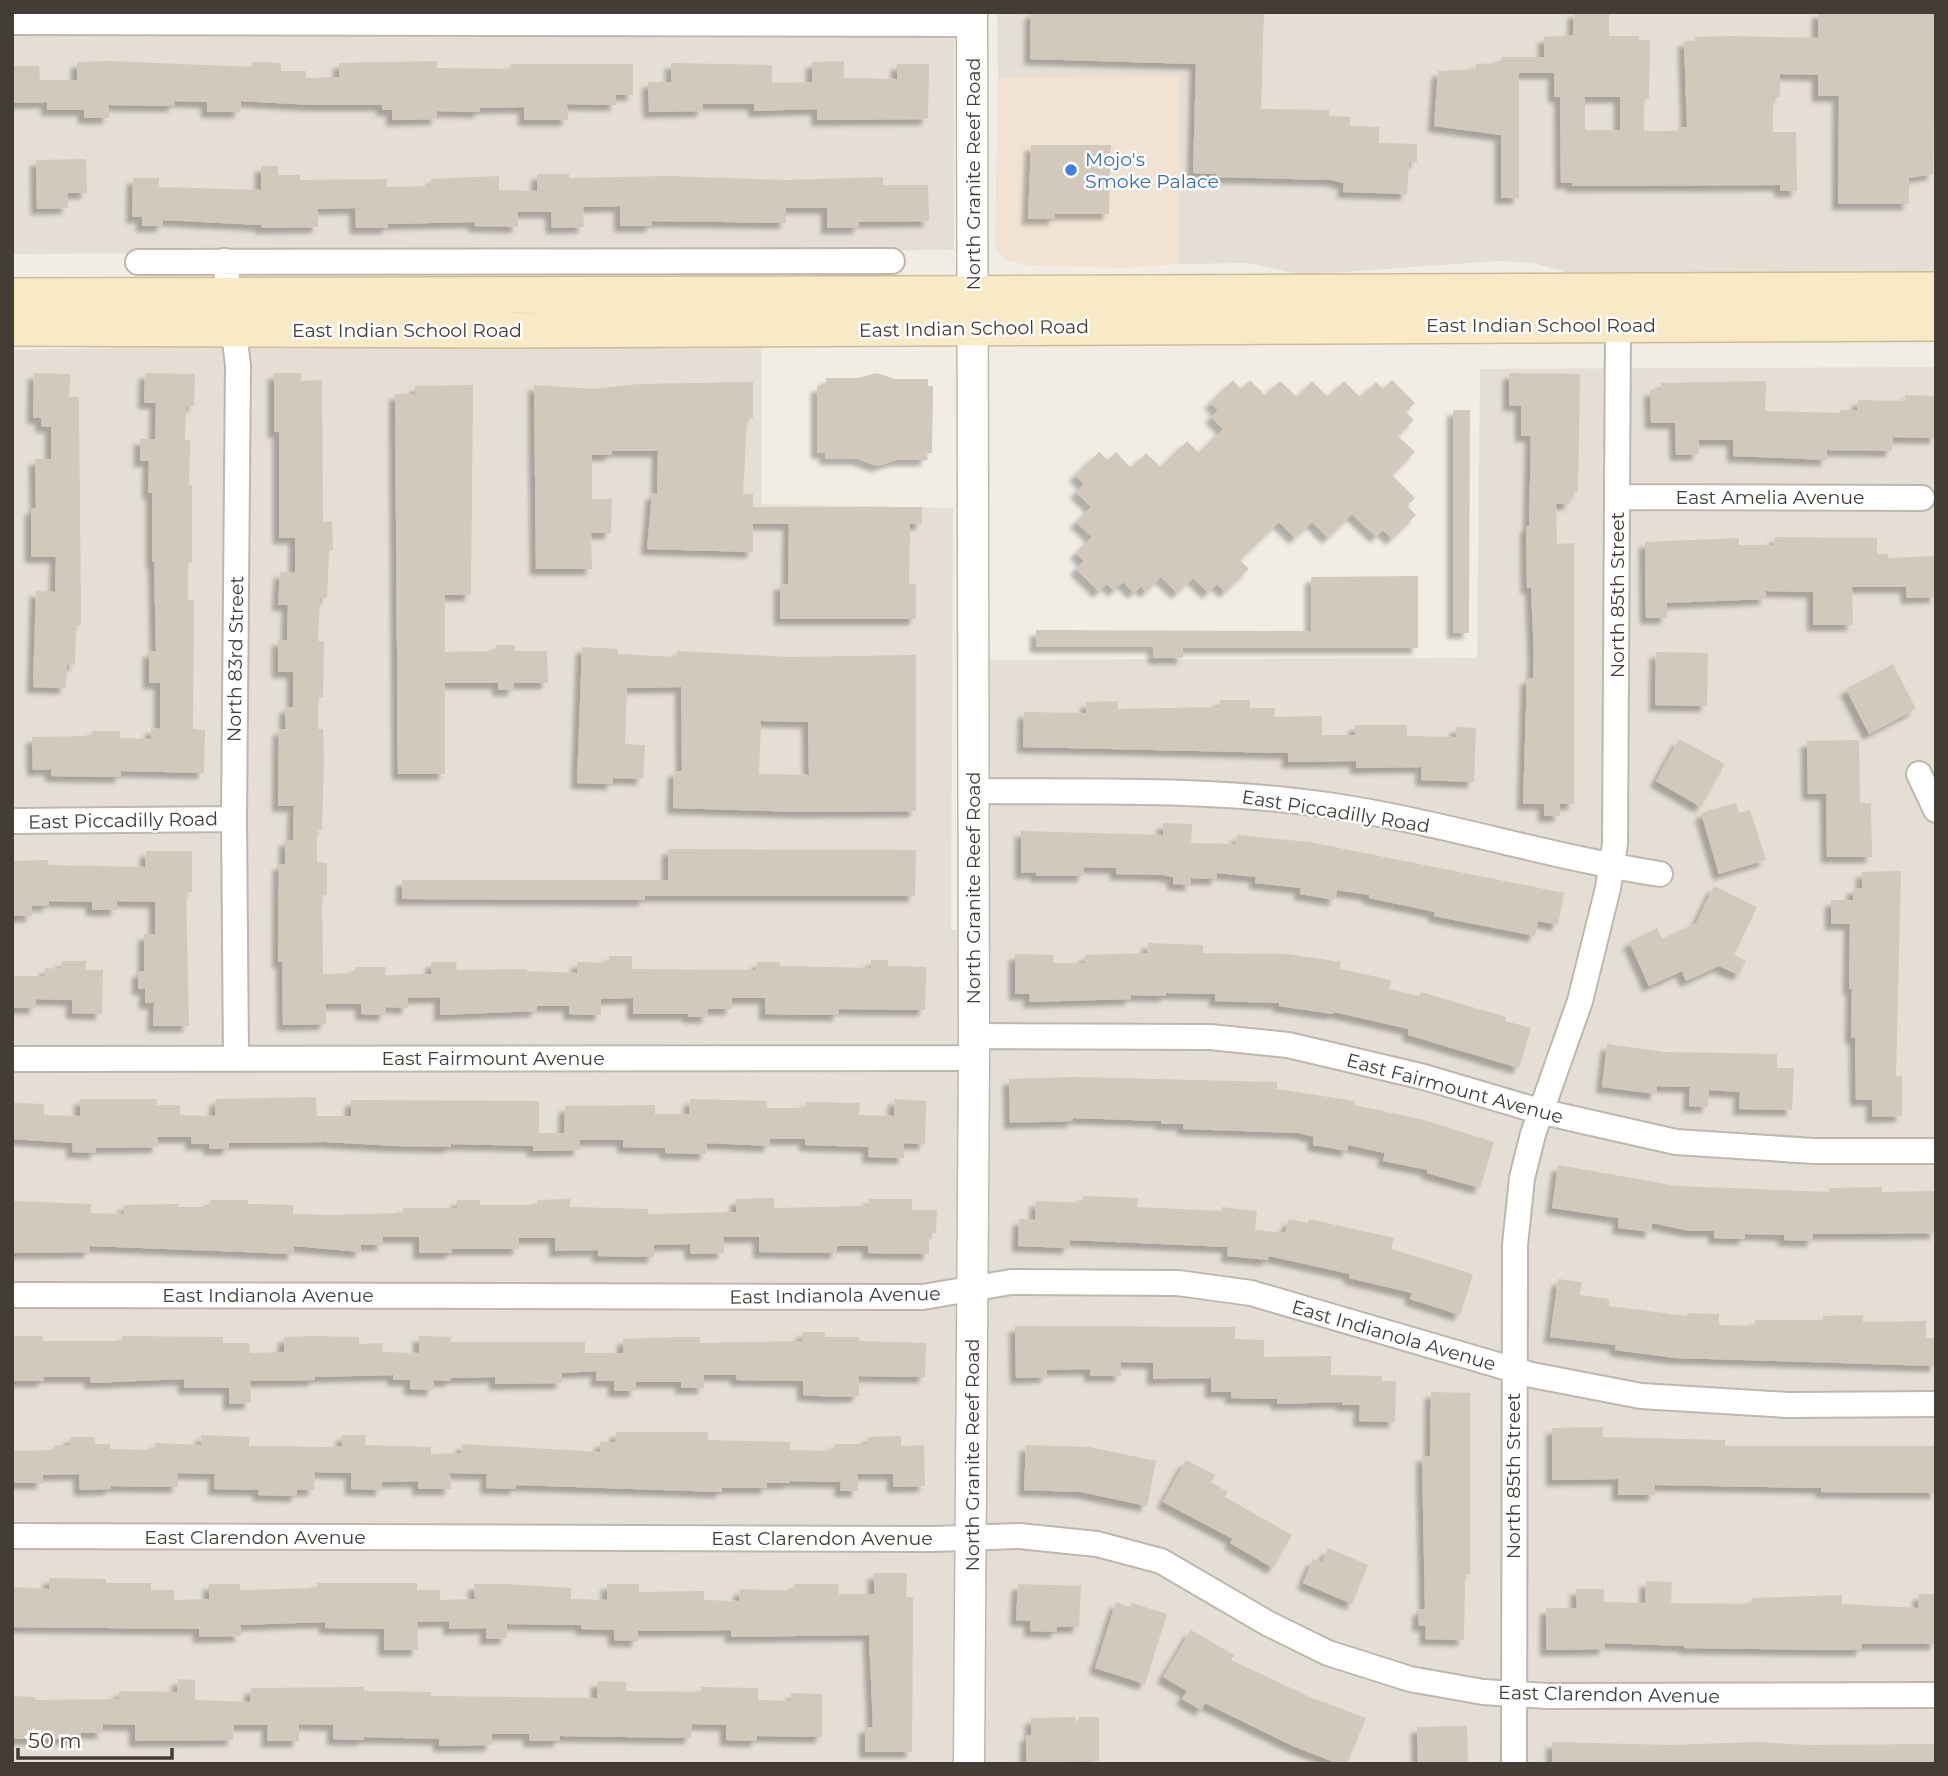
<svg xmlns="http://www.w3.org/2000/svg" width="1948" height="1776" font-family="Montserrat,sans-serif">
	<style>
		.residential { fill: #e4ded4 }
		.commercial { fill: #f1e2d2 }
		.building { fill: #d2c8bc; fill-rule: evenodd; filter: url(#shadow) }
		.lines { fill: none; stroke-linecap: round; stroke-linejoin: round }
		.minor-casing { stroke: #beb7ac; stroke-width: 28 }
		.tertiary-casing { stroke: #beb7ac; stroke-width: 33 }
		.secondary-casing { stroke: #cdbc98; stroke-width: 38 }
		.minor { stroke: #fff; stroke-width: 24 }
		.tertiary { stroke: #fff; stroke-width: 30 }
		.secondary { stroke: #f9eac7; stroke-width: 35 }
		.shop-dot { fill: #3f7fe0; stroke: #fff; stroke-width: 2.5 }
		.labels { text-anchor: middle; stroke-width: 5; stroke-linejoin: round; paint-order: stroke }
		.shop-label { font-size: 19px; fill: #366cbe; stroke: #fff; text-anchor: start }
		.street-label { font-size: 19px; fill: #433d36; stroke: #fff }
	</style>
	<defs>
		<filter id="shadow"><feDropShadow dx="-6" dy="6" stdDeviation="2" flood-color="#0004"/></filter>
	</defs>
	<rect width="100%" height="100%" fill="#f1ede5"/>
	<path class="residential" d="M12 12H954V250L12 254Z
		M997 12H1936V278L1576 275 1533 263 1496 261 1303 275 1248 263 1179 264V77L998 78Z
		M363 343 761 345V504L953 508 951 930H963V660L1477 658 1480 369 1936 367V1764H12V350Z"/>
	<path class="commercial" d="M1179 77V264L1125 268 1027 265 1003 259 995 245 998 78Z"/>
	<path class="building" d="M1031 12H1264L1261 109 1329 110V116L1350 117V126L1379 127V143L1417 144V162H1409L1407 194 1343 192 1344 183 1331 180 1216 177V174L1193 173 1196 64 1030 59Z
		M1574 12H1609V36H1639V40H1650L1649 99H1644V131H1678V127H1687L1684 41H1695V37L1731 36 1818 38V12H1936L1933 174 1909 178V204H1838L1839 96H1818V75L1780 74V97H1773V132H1796L1797 191H1780V185L1572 186V183H1561L1560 97H1554V73H1519V198H1501V135L1434 126 1438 71 1476 69V64L1501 63V57H1544V37L1573 35ZM1585 97H1620V130H1585Z
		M109 61 252 67V62L281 63V71H306V78L339 77V63L437 61V68L510 69V64H633V95H616V105L567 104 568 120H524V107L480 108V112L437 111V119L392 120V110H382V105H313L241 101 240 112H207V102L175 101 174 106 109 105V118H84V110H47V102L12 103V66H39L40 80H77V62Z
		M844 61V78L897 79V64H929L928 119 817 120V109L754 111V104H703V111L649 112 648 82H671V63L772 65V83L812 82V62Z
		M1031 145H1111L1109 214H1055V219H1028Z
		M86 159 87 193H68V208L37 209 36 160Z
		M261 166H278V175H300V180L387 179V187L432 186 431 179 499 176V190L537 191V174H569V178L668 176 786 180 883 177V185H928L929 221 859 222V228H827V208H786V223L652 221V226H620V206L583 207 584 227 552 228 551 212H518V227L474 226 475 222 388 224V228H356L355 208 318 209V227L261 228V225L163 220V226H142V217H132L133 178H159V187L261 190Z
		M34 373 70 374 69 397H79L81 625H76L75 665 67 664 66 688 33 687 36 591 55 592 56 557H31V508H36L35 459H51V427L41 426V418H33Z
		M145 373 195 374 194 406H186L185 440H190L189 485H192V562H188V600H194L193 729 205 730 204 773 121 771V777L51 776V769L33 770 32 737 91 736 92 731H120V738L151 739V728L160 729V683H149V651H156L154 562H152V493H148L149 461H140V439H155L156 403H144Z
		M274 373H301V381L322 380 323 522 332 521 333 550H329L327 598H320L318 641H324L323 697H318V729H323L324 759 322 830H317V862L327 863V895H322L323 974 355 973V967H386L385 975 432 974 431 962H456L457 970 527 969V971L577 973V962L609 963V956H632V969L756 970 757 962H780V966L871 968V960H888V966L926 967 925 1010 839 1009V1015L765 1014V998H732V1009H708V1017H688V1014H633V998L601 999V1015L569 1014V1006H537V1011L440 1015V997L408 998V1008L386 1007 385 1015 361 1014V1004H326V1024L283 1025 282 962H278L279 864H285V840H293L294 806H278L279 729H286L285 707H293V672H278V640H287L288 605H278L280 572 295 573V538H279V432H274Z
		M877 373 895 379H928V386H933L932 453H927V460H896L877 466 858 459H825V453H817V386H826V378H858Z
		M1509 373 1580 374 1578 492H1571L1570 504H1556L1557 544 1574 543V804H1560V816H1544V804H1523L1527 678H1533L1534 656 1531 588H1527L1526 526H1529L1531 436H1521V406L1509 405Z
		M1233 380 1241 389 1250 380 1265 395 1280 381 1297 397 1312 381 1328 397 1344 381 1360 397 1376 382 1383 389 1392 380 1415 403 1406 412 1414 420 1398 436 1415 452 1392 475 1415 498 1407 506 1416 515 1392 539 1383 530 1376 537 1352 514 1328 538 1312 522 1295 538 1279 522 1240 560 1249 569 1225 592 1217 584 1208 593 1193 578 1177 593 1161 577 1146 592 1141 586 1134 593 1123 582 1114 591 1107 584 1099 592 1076 569 1084 561 1076 553 1092 537 1076 522 1091 507 1076 492 1084 484 1075 475 1099 452 1108 460 1116 452 1131 468 1146 453 1161 467 1187 441 1199 453 1223 429 1211 417 1218 410 1210 403Z
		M1766 381 1765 411 1840 413V410H1857L1858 400 1905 401V395L1936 396V438L1893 437 1892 451 1827 450V460L1733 456V440H1699V454L1676 455 1675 423H1651L1650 390H1661V383Z
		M753 382V418H747L743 494H753V507H922V524H910L909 584H916V619H780V584H788L789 524H753V552L647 549 652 493 657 494 658 451H612V455H592V499H612L611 533H591L592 569H536L534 385 593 389 639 384Z
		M473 385 471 595H445V652L496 651V645H515V651H547L548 683H514V690H498V683H445V774H398L395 394H415V386Z
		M1453 410H1470L1469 633H1453Z
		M1775 537 1877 538V554H1888V558L1936 556V597L1907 598 1906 587H1852L1853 625H1813V592L1766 591V599L1667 603V618H1646L1645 542 1739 538V545H1774Z
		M1418 576V648H1183V658H1154L1153 647H1036V630L1311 631V577Z
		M582 647 618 649V654L676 657 677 651 790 657 916 655V811L802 812 673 808 674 771H682L681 687 627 688 625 744 645 745 643 779 613 778V784L577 783ZM761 721 808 722 809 775 759 774Z
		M1656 652 1708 653 1707 706 1655 705Z
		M1893 664 1916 709 1869 734 1846 689Z
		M1220 700H1250V708H1275L1274 717 1322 716V735H1355V725H1407V736L1456 737V727L1476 728 1474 782 1421 780 1422 767 1356 768V761L1288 762V753L1023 747 1024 712 1086 713V702L1118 701V709L1220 707Z
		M1679 739 1725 764 1701 807 1656 781Z
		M1859 740 1860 803H1871L1872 857H1827L1826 794H1808L1807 741Z
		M1736 803 1739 813 1750 810 1766 860 1719 874 1701 813Z
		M1163 823 1192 824 1191 843 1236 844 1237 835 1309 842 1564 893 1558 925 1538 921 1535 936 1434 916 1435 912 1369 898V895L1337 890 1335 900 1300 894 1301 888 1255 883 1256 877 1217 873V879L1191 878V885L1173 884V877L1162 875 1116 874V868L1084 867V876H1036V872L1021 873V831L1163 835Z
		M668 849 916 850 915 896H645V900L402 899V880H668Z
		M146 851H192V892H186L189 1026H153L154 1003H145V989H138V971H144V934H155V902L117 901V910H92V902L49 901V905L32 906V916H12V861L48 860 49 865 145 867Z
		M1901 871 1896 1076H1902V1116L1872 1117V1100H1856L1855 1038H1851L1852 989H1849L1850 924H1831V900H1853V888H1862V872Z
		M1714 886 1757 907 1734 955 1746 961 1739 975 1719 966 1686 981 1682 971 1649 986 1629 942 1657 928 1662 939 1696 923Z
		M1148 943 1203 945V953L1287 954 1341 962 1340 969 1391 980 1389 989 1419 996 1421 992 1506 1017 1505 1021 1531 1028 1519 1068 1408 1035 1409 1029 1334 1012 1333 1014 1279 1006V1003L1215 1001V994L1166 993V996L1131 995V999L1029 1002 1030 994H1015V954L1054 955 1053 963H1085V955L1147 953Z
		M61 961H86V970H103L102 1014 72 1013V1000L36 999V1008H12V976H45V968L61 969Z
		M1607 1044 1665 1052 1777 1054V1068H1794L1792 1110 1739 1109 1740 1092 1709 1090 1708 1107 1689 1106 1690 1087 1657 1086 1656 1094 1602 1087Z
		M1075 1077 1277 1082V1089L1355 1101 1354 1105 1424 1120 1494 1142 1480 1188 1427 1173 1428 1170 1383 1161 1385 1153 1348 1145V1151L1313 1145 1314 1137 1299 1133 1183 1129V1124H1161V1121L1073 1118V1121L1010 1123 1009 1079Z
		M316 1097 317 1116H351V1100L539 1101V1133H564L565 1106 655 1105V1114H689L690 1099 767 1101V1108H806V1102L860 1103 859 1115 894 1116V1099L926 1101 925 1144 904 1143V1158L868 1157 869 1147 805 1145V1139H770V1146L707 1143 706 1154 665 1153V1148L623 1147V1140H580V1150L533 1151V1146L451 1144V1147L397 1146 326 1142 229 1143V1149H209V1144H191V1137H158V1147L96 1148V1153L72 1152 73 1143 12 1139V1103L44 1104V1115L80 1116V1099H157V1105H180V1115L215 1116 216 1099Z
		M1558 1165 1677 1186 1829 1192V1188L1882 1187V1192L1936 1191V1233L1813 1234V1241L1784 1240V1235L1745 1234V1239L1714 1238V1231H1690L1652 1223 1651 1232 1618 1228 1619 1218 1552 1208Z
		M1083 1196 1138 1198 1137 1207 1222 1211V1207L1257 1211 1255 1230 1285 1233 1289 1219 1308 1223 1309 1219 1394 1238 1391 1249 1473 1274 1460 1315 1410 1299 1412 1293 1349 1278 1350 1274 1269 1256 1268 1260 1227 1256 1228 1247 1070 1240 1069 1248 1018 1246 1019 1219 1035 1220 1036 1201 1083 1203Z
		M774 1198V1208L869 1206V1199H912V1210H937L936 1233H929V1254L868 1253V1246H837V1253L759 1252V1237H723L724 1253 691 1254 690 1244 654 1245V1257L598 1256V1250L555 1251V1238H519V1249H452V1253H419V1237H383V1245H361V1252L294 1246V1254L90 1246V1252L12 1253V1201L91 1204V1213L124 1214V1205L178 1204V1207H210V1200H248V1204L293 1205V1214L329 1215 403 1213V1208H457V1200H480V1205H538L537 1200 570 1199V1207L648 1209V1214L736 1212V1199Z
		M1558 1279 1582 1282 1580 1295 1609 1299V1306L1687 1316V1313L1719 1314V1325L1755 1326V1320H1823V1316L1863 1315V1322L1926 1321V1338H1936V1366L1676 1358 1615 1350 1616 1345 1550 1337Z
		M1015 1326 1235 1327V1339L1264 1340V1357L1331 1356V1375L1382 1376V1381H1396L1395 1422 1359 1421 1360 1405H1342V1402L1277 1404V1399L1231 1398V1392H1211V1378L1153 1379V1363L1121 1362V1376H1090V1369L1047 1370V1377L1016 1378Z
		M802 1332H825V1337H859V1341L926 1343 925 1377 859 1376V1396L836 1397 803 1395V1381L736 1380V1375H704V1388H681V1382H636V1391H614V1381H596L597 1371 562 1373V1383L495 1384V1377L451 1378V1381L434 1380 433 1390 410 1389V1380H393V1375L315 1377V1380L250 1381 251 1403 229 1404V1388H184V1379L90 1383V1377H44V1381H12V1336H43V1341H122V1336L223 1337V1343H249L250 1353 284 1352V1337L315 1336 359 1337V1344L382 1343 383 1352 419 1353V1336L451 1337V1342H585V1353H623V1339L679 1337H700V1343L802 1341Z
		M1431 1392 1470 1393V1574H1465L1464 1640 1425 1639 1426 1626 1418 1625 1419 1609H1425L1422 1456H1430Z
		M1603 1427V1437L1725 1440V1446H1936V1493L1821 1492V1488L1655 1485V1495H1618V1479L1552 1480V1428Z
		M616 1432H708V1440L790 1442V1450L834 1451V1444H868V1437L901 1436V1446L924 1445 925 1486 893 1487V1474H858V1491H840L841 1482 790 1481V1483H767V1488H722V1492L516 1485V1489L486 1488 487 1474 450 1473 451 1489H418V1481L382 1482V1490L351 1489V1473L315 1472 314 1490H297V1496L258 1495 259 1490 214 1489 215 1474 178 1473V1487L111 1486V1489L80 1490 79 1474 43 1475V1483H12V1451L54 1450V1445H70V1437H94L95 1444H110V1449L155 1450V1443L201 1445V1435L249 1437V1446L326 1447 342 1446V1435H366L365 1445 431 1447V1454L461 1453 462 1444 600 1452V1442H615Z
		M1026 1445 1089 1447 1156 1461 1147 1506 1081 1492 1024 1490Z
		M1186 1460 1215 1475 1211 1482 1228 1492 1225 1497 1292 1535 1273 1568 1230 1543 1233 1539 1163 1502Z
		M1328 1548 1368 1565 1352 1604 1303 1583 1313 1559 1322 1562Z
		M874 1573H907L906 1597H913L912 1752H865V1727H873L869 1635 731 1637V1630L638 1631V1641L614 1640V1630L581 1629V1625L507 1624V1638L486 1639V1628L449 1629V1621L417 1622 418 1650H384V1629L325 1628V1622L240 1625 241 1636 199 1637V1629L12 1627V1587L49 1589V1578L106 1579V1583H151V1590H174V1600L209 1599V1584H240V1590L317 1588V1583H417V1590H440V1600L475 1599 474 1584H506L571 1588V1599L607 1600V1584H639V1592L704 1591V1600L739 1601 740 1589 794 1591V1584H838L839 1594H874Z
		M1646 1581 1672 1582 1671 1603 1753 1604 1752 1598 1842 1595V1604L1918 1608 1919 1594H1936V1644H1862V1650H1826L1684 1648V1646L1605 1643V1649L1546 1650V1608H1577L1576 1589H1604V1602L1645 1603Z
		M1018 1584 1081 1586 1079 1627H1057V1632L1030 1631V1621L1016 1620Z
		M1116 1602 1130 1607 1132 1603 1167 1614 1145 1684 1095 1668Z
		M1191 1630 1234 1655 1231 1660 1312 1698 1366 1718 1347 1764H1339L1293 1746 1205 1703 1201 1710 1182 1699 1187 1691 1163 1677Z
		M178 1679 195 1680V1700L250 1702 251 1688 364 1687V1691L431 1692V1696L597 1698V1681L626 1682V1691L701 1692V1687L758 1688V1700L791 1701V1693L822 1694V1737L757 1736V1741L726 1740V1725L692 1724 691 1738 560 1736V1741H529V1734H492V1745L439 1746V1739L364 1737V1740L333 1739V1725L299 1724V1741H267L268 1725H234L233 1740 135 1741V1725L103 1724V1733H81V1739H12V1696L35 1697V1700L119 1699V1691L177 1692Z
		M1075 1717 1076 1724 1079 1717H1099V1761L1026 1762V1736L1031 1735V1718Z
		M1467 1726 1468 1764H1418L1417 1727Z
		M1552 1742 1671 1745 1756 1742 1807 1745 1936 1744V1764H1552Z"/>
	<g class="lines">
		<defs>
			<path id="minor" d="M12 22 973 24
				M225 261 238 365 234 819 236 1058
				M138 262 892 261
				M1618 497 1922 498
				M1919 774 1936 810
				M972 791C1091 792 1210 788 1327 805 1439 821 1548 857 1660 874
				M12 821 234 819
				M974 1036 1210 1037 1288 1045 1424 1077 1539 1111 1676 1142 1814 1151H1936
				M12 1059 974 1058
				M12 1295 923 1297 1011 1282 1178 1283 1251 1293 1532 1375 1641 1396 1788 1405 1936 1404
				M12 1536 933 1539 1019 1536 1097 1544 1161 1561 1267 1623 1328 1653 1410 1679 1483 1692 1548 1696 1936 1695
				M1514 1764 1515 1245 1522 1178 1533 1134 1580 1001 1608 888 1615 844 1618 325"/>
			<path id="tertiary" d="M969 1764 974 1058 972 12"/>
			<path id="secondary" d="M12 296C653 300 1295 288 1936 290
				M12 328 505 330 1936 323"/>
		</defs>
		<use href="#minor" class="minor-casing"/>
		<use href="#tertiary" class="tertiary-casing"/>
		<use href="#secondary" class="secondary-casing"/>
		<use href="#minor" class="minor"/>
		<use href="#tertiary" class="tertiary"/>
		<use href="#secondary" class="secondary"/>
	</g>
	<circle class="shop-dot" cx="1071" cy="170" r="7"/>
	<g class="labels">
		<g class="shop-label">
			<text x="1085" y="166">Mojo's<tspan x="1085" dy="22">Smoke Palace</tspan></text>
		</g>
		<g class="street-label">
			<text transform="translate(973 174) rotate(-90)" y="7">North Granite Reef Road</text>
			<text x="1541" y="332">East Indian School Road</text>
			<text transform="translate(974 328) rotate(-1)" y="7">East Indian School Road</text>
			<text x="407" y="337">East Indian School Road</text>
			<text x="1770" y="504">East Amelia Avenue</text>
			<text transform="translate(1617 595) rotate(-90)" y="7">North 85th Street</text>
			<text transform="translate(235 659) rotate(-89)" y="7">North 83rd Street</text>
			<text transform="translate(1336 811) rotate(9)" y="7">East Piccadilly Road</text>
			<text transform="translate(123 820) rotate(-1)" y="7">East Piccadilly Road</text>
			<text transform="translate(973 888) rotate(-90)" y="7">North Granite Reef Road</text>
			<text x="493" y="1065">East Fairmount Avenue</text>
			<text transform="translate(1455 1088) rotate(15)" y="7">East Fairmount Avenue</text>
			<text x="268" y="1302">East Indianola Avenue</text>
			<text transform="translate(835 1295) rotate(-1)" y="7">East Indianola Avenue</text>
			<text transform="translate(1394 1335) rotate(16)" y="7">East Indianola Avenue</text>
			<text transform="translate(972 1455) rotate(-90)" y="7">North Granite Reef Road</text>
			<text transform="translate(1513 1476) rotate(-90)" y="7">North 85th Street</text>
			<text x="255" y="1544">East Clarendon Avenue</text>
			<text x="822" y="1545">East Clarendon Avenue</text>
			<text transform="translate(1609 1694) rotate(1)" y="7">East Clarendon Avenue</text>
		</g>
	</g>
	<rect width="1948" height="1776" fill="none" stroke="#433d36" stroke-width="28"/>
	<path d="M18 1748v10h154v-10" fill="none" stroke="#433d36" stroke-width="3.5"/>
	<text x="28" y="1748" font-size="21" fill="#433d36" stroke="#ffffff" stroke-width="5" paint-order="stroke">50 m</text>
</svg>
